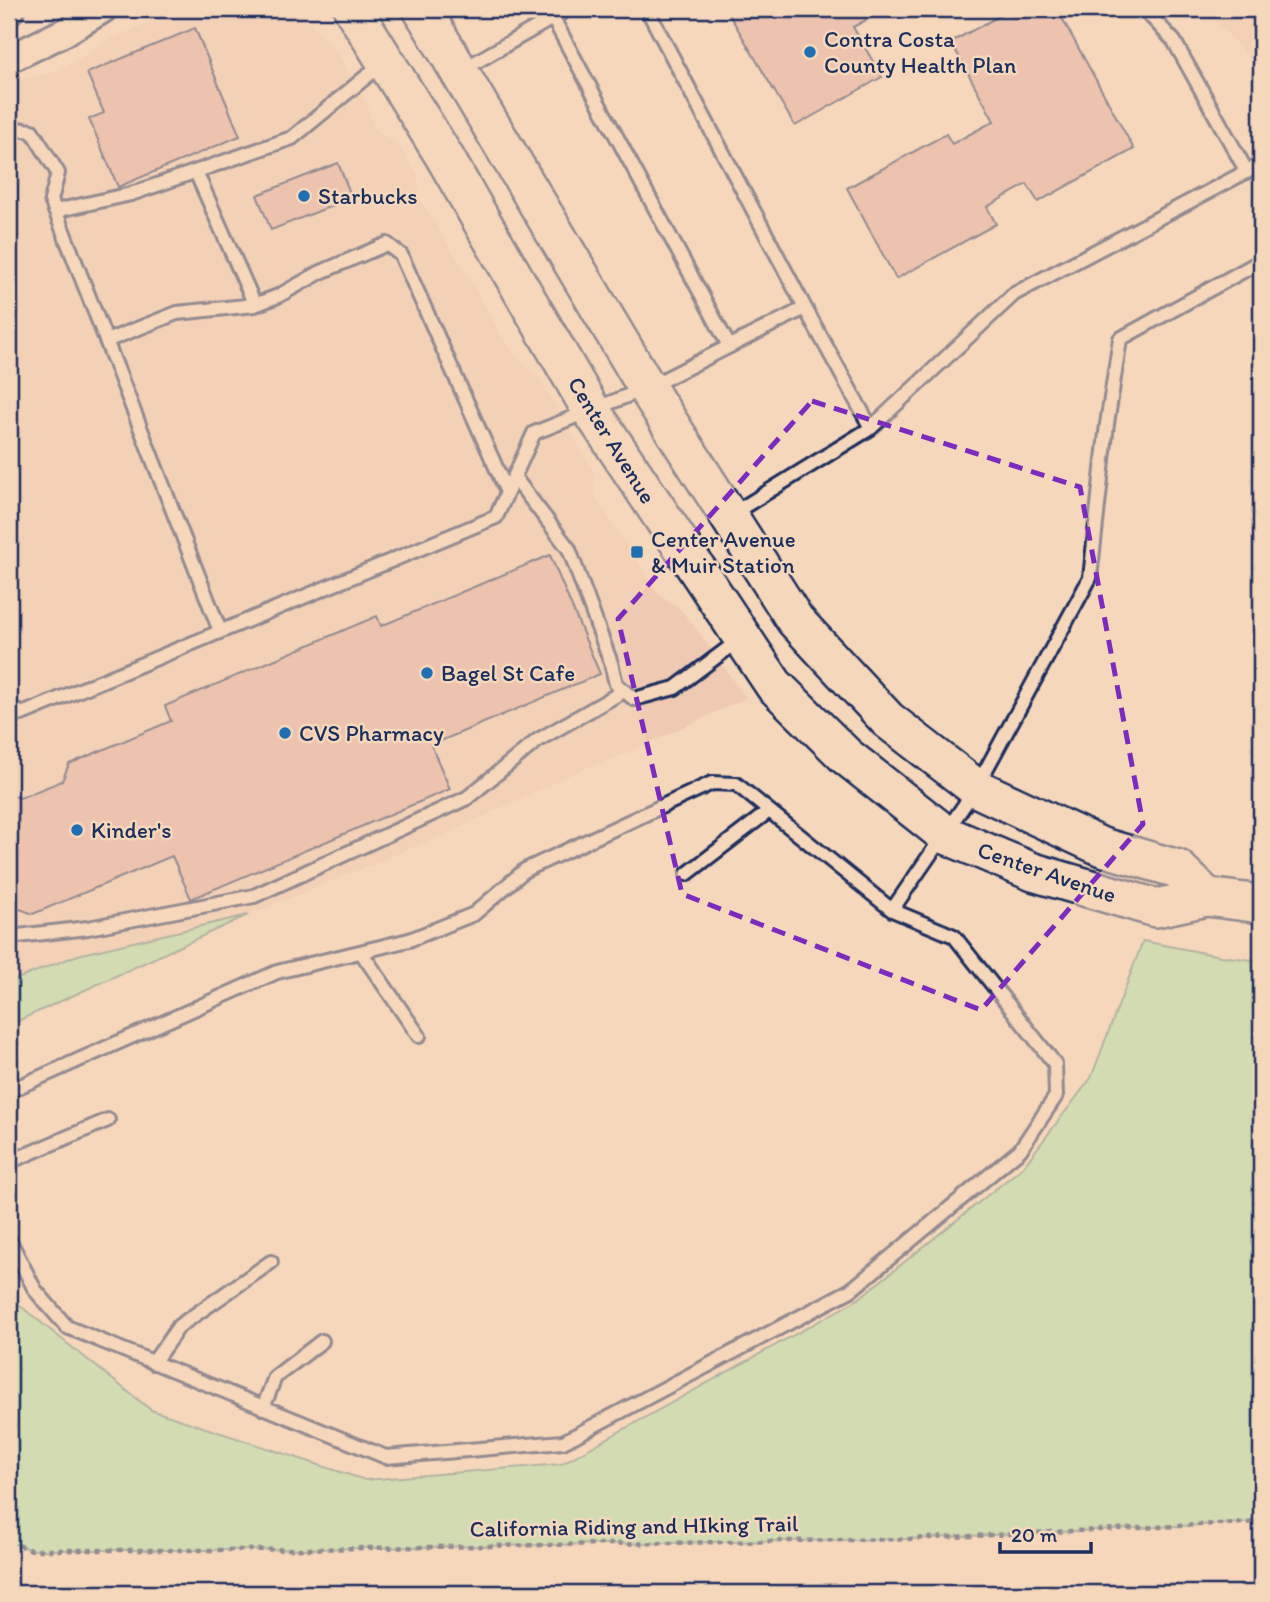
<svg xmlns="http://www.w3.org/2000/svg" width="1270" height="1602" font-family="Itim,sans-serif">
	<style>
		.built { fill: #efc9b2 }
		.green { fill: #a8e1a6; stroke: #628882; stroke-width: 2 }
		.building { fill: #e2a99d; stroke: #1b2f5e; stroke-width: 2 }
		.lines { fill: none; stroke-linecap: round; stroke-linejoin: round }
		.lane-casing { stroke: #1b2f5e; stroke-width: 18 }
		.street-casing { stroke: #1b2f5e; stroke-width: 32 }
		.secondary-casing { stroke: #1b2f5e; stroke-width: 42 }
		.path { stroke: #1b2f5e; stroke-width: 4.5; stroke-dasharray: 5 5; stroke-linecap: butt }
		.lane { stroke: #f5d7bb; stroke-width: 12 }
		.street { stroke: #f5d7bb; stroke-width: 26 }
		.secondary { stroke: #f5d7bb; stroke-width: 37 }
		.marked { fill: none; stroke: #7b2cbf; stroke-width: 5; stroke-dasharray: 14 9; stroke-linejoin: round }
		.poi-dot { fill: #1f6fb2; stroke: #f5d7bb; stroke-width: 2.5 }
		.labels { text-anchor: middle; stroke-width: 5; stroke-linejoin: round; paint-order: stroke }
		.poi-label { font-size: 23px; fill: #1b2f5e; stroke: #f5d7bb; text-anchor: start }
		.street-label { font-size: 23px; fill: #1b2f5e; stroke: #f5d7bb }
	</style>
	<rect width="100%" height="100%" fill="#f5d7bb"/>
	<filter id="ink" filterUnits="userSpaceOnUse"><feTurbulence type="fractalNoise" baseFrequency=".0143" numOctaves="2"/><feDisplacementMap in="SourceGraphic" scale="14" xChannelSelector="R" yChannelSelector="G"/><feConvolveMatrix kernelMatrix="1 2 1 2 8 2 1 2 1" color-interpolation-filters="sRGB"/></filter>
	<g filter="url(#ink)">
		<path class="built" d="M181 9H300L308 22 337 52 367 104 372 124 378 132 398 144 418 176 419 198 469 278 499 332 517 358 541 381 594 473V491L596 498 657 593 667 601 676 605 692 623 746 698 625 754 580 770 448 833 248 915 78 955 9 981V84L62 70 106 41Z
			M1205 9H1261V71Z"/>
		<path class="green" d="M248 915 9 1025V982L78 955Z
			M1143 941 1220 956 1261 961V1522L909 1539 245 1550H32L9 1542V1297L151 1410 365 1480 561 1464 857 1300 1023 1167 1091 1078Z"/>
		<path class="building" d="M726 9H887L853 27 882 77 795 126Z
			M898 9H920L904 18Z
			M1012 9H1057L1134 149 1038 202 1027 184 987 207 996 224 896 279 847 188 946 134 952 144 994 121 951 42Z
			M195 28 240 136 118 187 89 119 104 113 87 73Z
			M338 163 352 198 271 230 257 195Z
			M550 555 600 674 431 745 450 789 191 899 172 856 33 914 9 905V794L20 798 62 781 69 764 171 721 165 706 377 616 381 626Z"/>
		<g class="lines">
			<defs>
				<path id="lane" d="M548 9 729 346
					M1144 9 1174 41 1247 172
					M462 70 568 9
					M9 128 32 131 58 173 51 200 220 631
					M196 172 255 305
					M55 211 131 194 292 138 384 62
					M106 341 177 313 255 305 278 296 321 272 387 244 401 255 507 492
					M871 428 1014 294 1261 164
					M514 477 569 549 611 663 616 684 634 699 675 688 739 640
					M732 514 871 428 805 308
					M9 706 22 714 496 517 534 433 647 388 805 308 647 9
					M687 874 769 811
					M892 910 976 788 1090 578 1107 424 1120 339 1261 261
					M9 937 88 928 254 896 467 798 538 740 624 691
					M361 952 419 1036
					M9 1091 277 972 409 940 474 914 525 870 712 783 736 784 892 910 954 936 1055 1064 1056 1096 1020 1150 851 1290 563 1442 386 1457 67 1327 35 1290 9 1239
					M9 1162 108 1120
					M153 1363 179 1326 271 1262
					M263 1408 275 1377 322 1341"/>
				<path id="street" d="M9 10 11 9
					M9 59 65 32 103 9"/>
				<path id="secondary" d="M353 9 444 156 591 410 774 685 846 756 946 835 1033 872 1156 908 1207 897 1261 904
					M422 9 647 388 795 620 888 720 976 788 1102 847 1178 869 1207 897"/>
			</defs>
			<use href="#lane" class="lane-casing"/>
			<use href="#street" class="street-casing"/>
			<use href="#secondary" class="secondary-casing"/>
			<path class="path" d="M9 1542 32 1550H245L909 1539 1261 1522"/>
			<use href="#lane" class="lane"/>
			<use href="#street" class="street"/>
			<use href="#secondary" class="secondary"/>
		</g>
	</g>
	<path d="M0 0H1270V1602H0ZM812 401 1080 487 1143 824 981 1010 682 894 618 619Z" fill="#f5d7bb" fill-opacity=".55" fill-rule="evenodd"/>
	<path class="marked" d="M812 401 1080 487 1143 824 981 1010 682 894 618 619Z"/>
	<g class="poi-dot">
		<circle cx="810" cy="52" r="7"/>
		<circle cx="304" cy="196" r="7"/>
		<rect x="630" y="545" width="14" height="14" rx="3.5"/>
		<circle cx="427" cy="673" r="7"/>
		<circle cx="285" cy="733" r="7"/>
		<circle cx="77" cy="830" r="7"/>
	</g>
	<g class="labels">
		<g class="poi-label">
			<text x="824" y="47">Contra Costa<tspan x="824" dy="26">County Health Plan</tspan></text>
			<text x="318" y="204">Starbucks</text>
			<text x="651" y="547">Center Avenue<tspan x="651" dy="26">&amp; Muir Station</tspan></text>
			<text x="441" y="681">Bagel St Cafe</text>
			<text x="299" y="741">CVS Pharmacy</text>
			<text x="91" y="838">Kinder's</text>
		</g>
		<g class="street-label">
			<text transform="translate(612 440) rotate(58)" y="8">Center Avenue</text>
			<text transform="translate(1047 872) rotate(19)" y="8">Center Avenue</text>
			<text transform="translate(634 1526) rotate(-1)" y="8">California Riding and HIking Trail</text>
		</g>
	</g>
	<rect width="1270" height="1602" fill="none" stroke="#f5d7bb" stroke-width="35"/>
	<rect x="18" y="18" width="1235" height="1567" fill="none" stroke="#1b2f5e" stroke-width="2.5" filter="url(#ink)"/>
	<path d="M1000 1542v10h91v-10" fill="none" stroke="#1b2f5e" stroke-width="3.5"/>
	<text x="1011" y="1542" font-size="21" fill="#1b2f5e" stroke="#f5d7bb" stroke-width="5" paint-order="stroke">20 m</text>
</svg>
